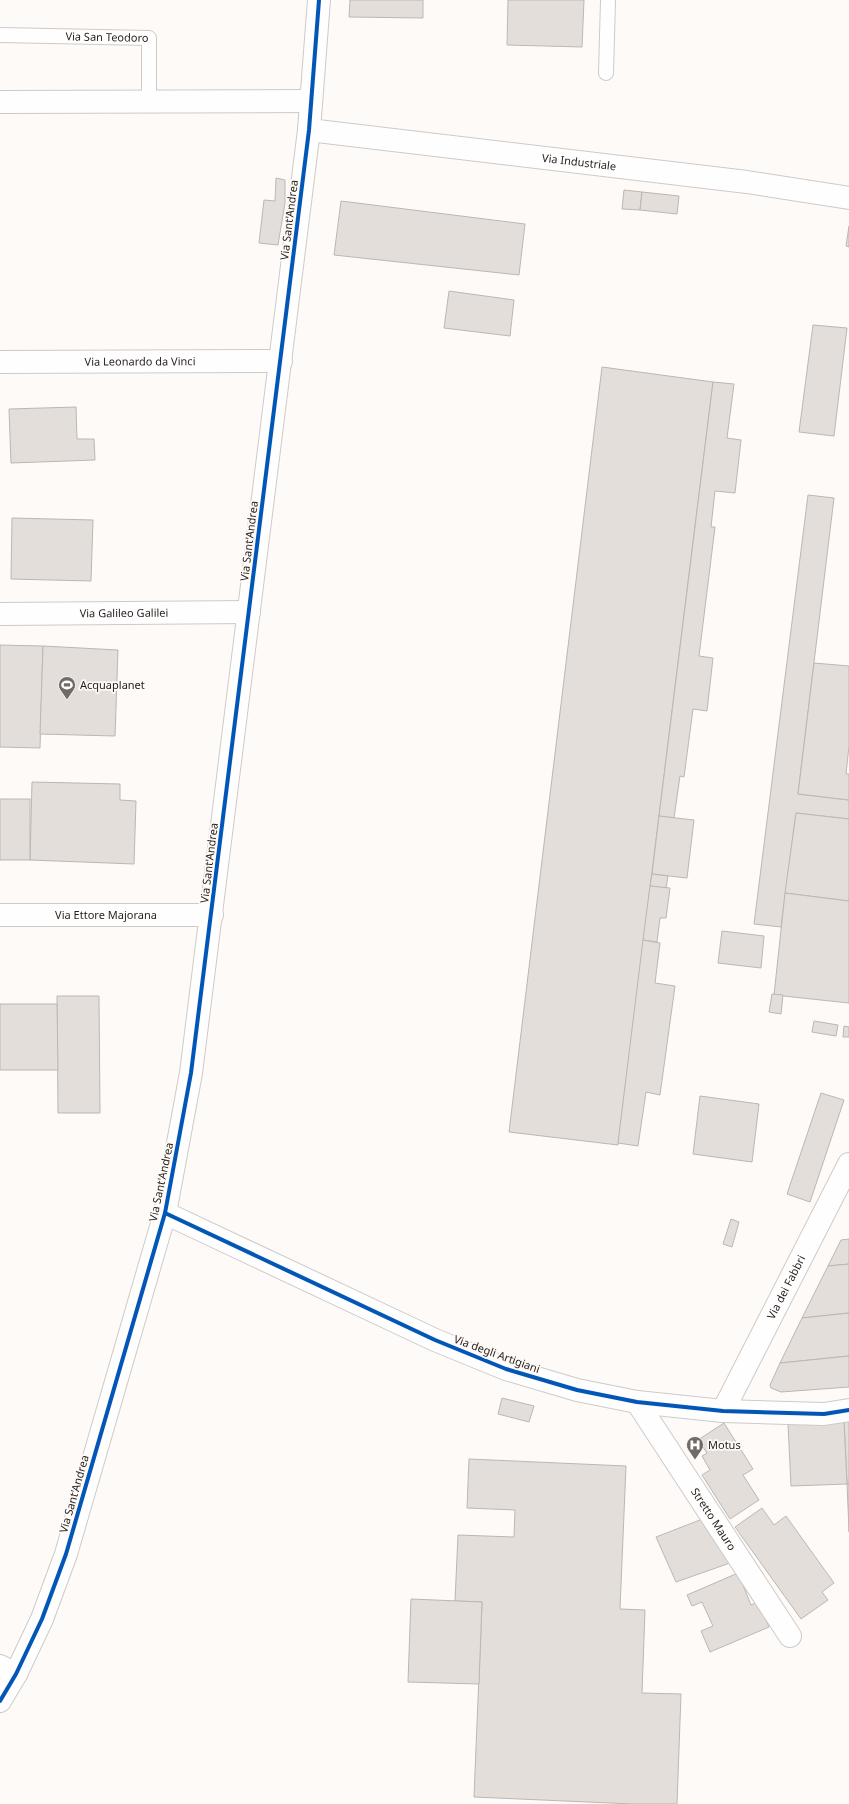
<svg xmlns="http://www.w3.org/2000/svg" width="849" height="1804" viewBox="0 0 849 1804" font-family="'Noto Sans',sans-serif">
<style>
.building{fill:#e4dedb;stroke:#bcb7b3}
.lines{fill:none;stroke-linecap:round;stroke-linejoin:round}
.lane-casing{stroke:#cfcac6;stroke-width:16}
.street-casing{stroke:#cfcac6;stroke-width:24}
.secondary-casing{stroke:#cfcac6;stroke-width:24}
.lane{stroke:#fffefe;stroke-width:14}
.street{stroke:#fffefe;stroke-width:22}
.secondary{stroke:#fffefe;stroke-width:22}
.cycleway-casing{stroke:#fefaf7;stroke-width:6}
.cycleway{stroke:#0057b8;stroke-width:4}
.labels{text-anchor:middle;stroke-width:3.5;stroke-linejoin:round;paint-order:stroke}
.street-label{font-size:11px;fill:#251e19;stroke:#fefaf7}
.poi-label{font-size:11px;fill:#251e19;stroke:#fefaf7;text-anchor:start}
</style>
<rect width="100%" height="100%" fill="#fdfaf8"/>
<g class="building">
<polygon points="350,0 423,0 423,18 349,17"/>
<polygon points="508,0 584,0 582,47 507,45"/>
<polygon points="276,178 285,180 285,203 278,245 259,243 264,200 275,201"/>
<polygon points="624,190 642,192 640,210 622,209"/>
<polygon points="642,192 679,196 677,214 640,210"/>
<polygon points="341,201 525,224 519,275 334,255"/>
<polygon points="849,226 849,247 846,246"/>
<polygon points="449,291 514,300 510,336 444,328"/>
<polygon points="813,325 847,328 834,436 799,432"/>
<polygon points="602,367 713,382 618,1145 509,1132"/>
<polygon points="713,382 734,384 727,438 741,440 735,493 715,491 711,527 715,527 699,656 713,658 707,711 693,709 684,777 680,776 674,818 659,816"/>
<polygon points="76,407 77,439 94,439 95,460 11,463 9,409"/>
<polygon points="808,495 834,498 798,794 849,800 849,819 796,813 781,927 754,924"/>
<polygon points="12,518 93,520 91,581 11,579"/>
<polygon points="0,645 43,646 40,748 0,747"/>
<polygon points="43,646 118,650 115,736 40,734"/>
<polygon points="814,663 849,666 849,746 846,774 849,774 849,800 798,794"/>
<polygon points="32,782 120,784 120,800 136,801 134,864 30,860"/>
<rect x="0" y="799" width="30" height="61"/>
<polygon points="796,813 849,819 849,901 785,893"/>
<polygon points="659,816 694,820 687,878 652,874"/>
<polygon points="652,874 668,876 666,888 650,886"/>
<polygon points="650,886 670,888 666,918 660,918 657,942 643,940"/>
<polygon points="785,893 849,901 849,1003 774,995"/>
<polygon points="722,931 764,936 761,968 718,963"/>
<polygon points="643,940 660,943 655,983 675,986 660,1095 646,1092 638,1146 618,1143"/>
<polygon points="772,994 783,995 781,1014 769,1012"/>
<polygon points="57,996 99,996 100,1113 58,1113"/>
<polygon points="0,1004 57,1004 58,1070 0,1070"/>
<polygon points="814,1021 838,1025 836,1036 812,1032"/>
<polygon points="844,1026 849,1027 849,1037 843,1037"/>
<polygon points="821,1093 844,1100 810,1202 787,1194"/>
<polygon points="700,1096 759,1104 752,1162 693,1154"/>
<polygon points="731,1219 739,1222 732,1247 723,1244"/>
<polygon points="849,1239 849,1264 828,1266 841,1240"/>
<polygon points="849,1264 849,1313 802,1318 828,1266"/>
<polygon points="849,1313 849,1356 780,1363 802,1318"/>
<polygon points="849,1356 849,1387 781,1392 771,1388 770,1385 780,1363"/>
<polygon points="502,1398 534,1406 529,1422 498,1414"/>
<polygon points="844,1421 849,1421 849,1483 847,1484"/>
<polygon points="844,1421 847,1484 791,1486 788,1424"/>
<polygon points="724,1423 753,1469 743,1475 759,1500 730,1519 702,1475 710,1470 702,1456 707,1453 698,1440"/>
<polygon points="469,1459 626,1466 620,1609 645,1610 642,1693 681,1694 677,1804 633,1804 474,1797 482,1602 455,1601 458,1535 514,1537 515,1510 467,1508"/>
<polygon points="849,1483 849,1507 848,1507 847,1484"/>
<polygon points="848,1507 849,1507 849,1532"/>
<polygon points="762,1508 774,1525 786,1516 834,1583 822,1592 828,1600 801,1619 735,1527"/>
<polygon points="705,1518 730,1563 676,1582 656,1537"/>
<polygon points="738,1573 751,1605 758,1602 769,1627 710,1652 701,1631 713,1626 702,1602 692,1606 687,1595"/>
<polygon points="411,1599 482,1602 479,1684 408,1682"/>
</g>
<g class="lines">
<defs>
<g id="lane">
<path id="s1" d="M0,35L149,38V102"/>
<polyline points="606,73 608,0"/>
</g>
<g id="street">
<path id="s2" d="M0,362L281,361"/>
<path id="s3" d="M0,614L249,612"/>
<path id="s4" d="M0,915H212"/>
<polyline points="165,1213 435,1340 506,1369 577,1390 637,1402 723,1411 824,1414 849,1410"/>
<path id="s5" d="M637,1402L790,1636"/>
<path id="s6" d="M723,1411L849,1164"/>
<polyline points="0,1666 16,1674"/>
</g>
<g id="secondary">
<polyline points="0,102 311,101"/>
<path id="s7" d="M309,130L747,182L849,198"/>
<polyline points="0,1701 16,1674 42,1619 66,1554 165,1213 191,1073 309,130 319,0"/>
</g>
</defs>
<use href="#lane" class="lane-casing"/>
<use href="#street" class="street-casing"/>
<use href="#secondary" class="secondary-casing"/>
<use href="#lane" class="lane"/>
<use href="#street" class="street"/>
<use href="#secondary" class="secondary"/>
<defs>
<g id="cycleway">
<polyline points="165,1213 435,1340 506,1369 577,1390 637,1402 723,1411 824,1414 849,1410"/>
<polyline points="0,1701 16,1674 42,1619 66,1554 165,1213 191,1073 309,130 319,0"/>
</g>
</defs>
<use href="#cycleway" class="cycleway-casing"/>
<use href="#cycleway" class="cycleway"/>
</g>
<defs>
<symbol id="stadium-pin" viewBox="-11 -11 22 30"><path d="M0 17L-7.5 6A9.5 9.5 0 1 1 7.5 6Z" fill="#716b67" stroke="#fefaf7"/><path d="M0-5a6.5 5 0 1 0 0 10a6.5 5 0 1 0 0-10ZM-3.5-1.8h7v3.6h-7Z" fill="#fff"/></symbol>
<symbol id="hospital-pin" viewBox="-11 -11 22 30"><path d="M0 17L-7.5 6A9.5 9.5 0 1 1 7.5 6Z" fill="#716b67" stroke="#fefaf7"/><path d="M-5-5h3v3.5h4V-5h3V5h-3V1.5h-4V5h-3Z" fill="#fff"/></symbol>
</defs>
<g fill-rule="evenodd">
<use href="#stadium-pin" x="57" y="675" width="20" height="27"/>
<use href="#hospital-pin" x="685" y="1435" width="20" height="27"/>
</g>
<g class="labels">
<g class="street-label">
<text dy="4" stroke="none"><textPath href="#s1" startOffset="107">Via San Teodoro</textPath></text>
<text dy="4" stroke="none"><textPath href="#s7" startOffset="272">Via Industriale</textPath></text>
<text transform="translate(289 220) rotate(-83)" y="4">Via Sant'Andrea</text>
<text dy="4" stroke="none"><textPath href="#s2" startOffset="140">Via Leonardo da Vinci</textPath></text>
<text transform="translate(249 541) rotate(-83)" y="4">Via Sant'Andrea</text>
<text dy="4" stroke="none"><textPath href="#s3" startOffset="124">Via Galileo Galilei</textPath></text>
<text transform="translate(209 863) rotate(-83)" y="4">Via Sant'Andrea</text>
<text dy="4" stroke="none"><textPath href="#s4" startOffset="106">Via Ettore Majorana</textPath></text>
<text transform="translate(161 1182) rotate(-78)" y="4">Via Sant'Andrea</text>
<text dy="4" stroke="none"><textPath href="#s6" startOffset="139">Via dei Fabbri</textPath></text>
<text transform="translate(497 1354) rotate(20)" y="4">Via degli Artigiani</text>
<text transform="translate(74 1494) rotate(-74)" y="4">Via Sant'Andrea</text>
<text dy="4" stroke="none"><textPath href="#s5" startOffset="140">Stretto Mauro</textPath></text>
</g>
<g class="poi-label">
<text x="80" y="689">Acquaplanet</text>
<text x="708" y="1449">Motus</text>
</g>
</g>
</svg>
